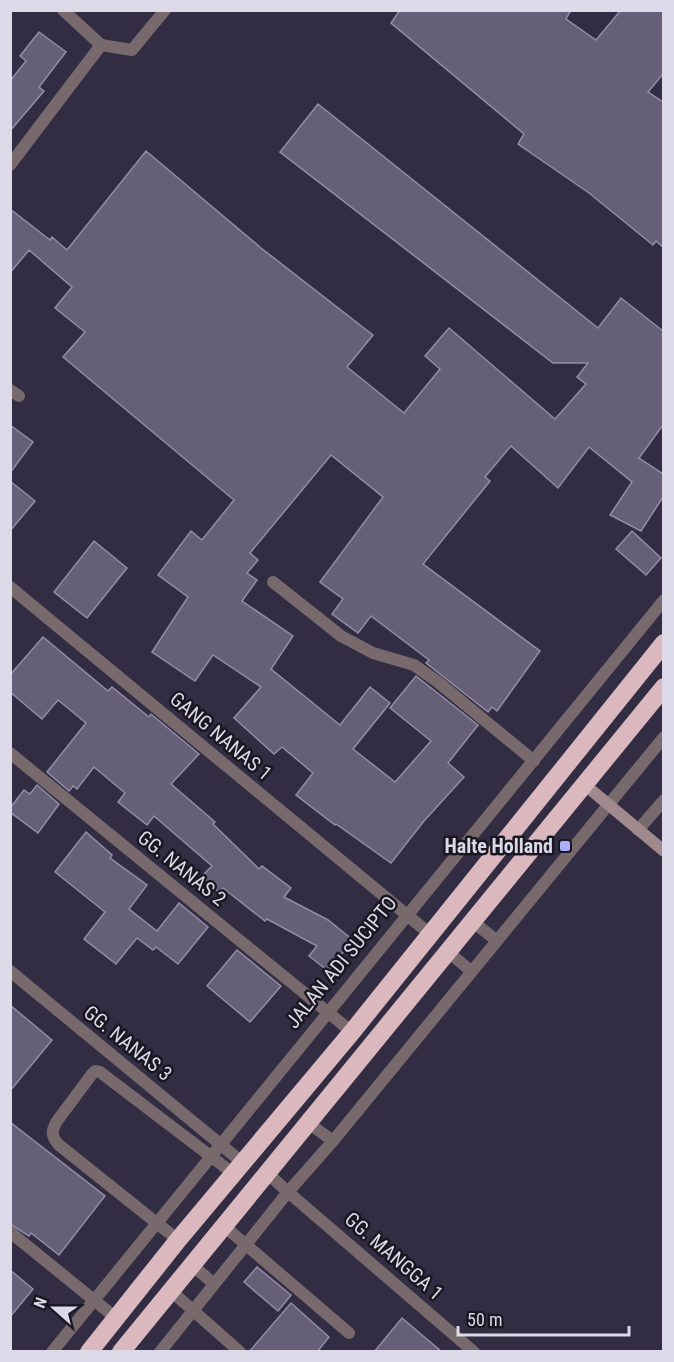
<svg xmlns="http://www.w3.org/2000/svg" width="674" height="1362" viewBox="0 0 674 1362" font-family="'Roboto Condensed',sans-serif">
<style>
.building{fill:#655f78;stroke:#938da8;stroke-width:1.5}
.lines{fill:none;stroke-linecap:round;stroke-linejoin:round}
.lane{stroke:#786a6c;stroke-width:12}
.street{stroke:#786a6c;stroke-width:12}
.secondary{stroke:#a08a8d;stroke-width:12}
.highway{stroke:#dab8be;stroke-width:18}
.poi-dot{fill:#adaefb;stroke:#191721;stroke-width:2}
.labels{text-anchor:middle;stroke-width:5;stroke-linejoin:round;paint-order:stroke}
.street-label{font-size:20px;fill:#dcd9e8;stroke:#191721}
.poi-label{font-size:20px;font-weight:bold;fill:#dcd9e8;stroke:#191721;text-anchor:end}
</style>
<rect width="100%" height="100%" fill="#322d43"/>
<g class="building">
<polygon points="400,10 571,10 566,19 596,40 621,10 663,10 663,74 648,92 663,102 663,247 656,241 653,245 589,193 518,144 524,134 391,23"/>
<polygon points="39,32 66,52 39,87 44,91 10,131 10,81 26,61 20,56"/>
<polygon points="318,104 598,328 621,298 663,331 663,425 639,458 663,474 663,497 641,531 610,515 632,482 589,447 558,488 511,446 485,477 490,481 423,564 540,651 497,711 492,707 488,712 426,663 429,660 371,616 358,633 332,614 343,599 320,582 383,497 331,455 250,553 258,560 247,573 257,580 242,601 293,636 271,669 340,725 370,687 390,703 353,749 395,782 431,741 390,708 416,676 478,725 448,763 464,777 424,821 391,863 336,824 335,825 296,795 313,773 282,747 274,754 234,718 261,687 213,655 195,681 152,652 188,597 158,575 191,531 202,540 234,500 63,357 85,332 55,308 72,287 29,250 10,273 10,209 50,240 52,237 67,250 146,151 261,248 373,335 347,367 404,413 440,369 425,356 449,328 555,419 586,384 577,377 588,363 553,363 280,152"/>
<polygon points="10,425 33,442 10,473"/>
<polygon points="10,481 35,501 10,531"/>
<polygon points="632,531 661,558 646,575 616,549"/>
<polygon points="94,541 127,568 87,618 54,592"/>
<polygon points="43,637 108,691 112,687 149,717 151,714 199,754 171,784 215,822 213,824 259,869 262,866 291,888 284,897 328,920 353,940 328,971 309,956 317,946 267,919 265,921 223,888 219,893 202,876 212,866 154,816 147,825 118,802 125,793 94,767 77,789 73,786 69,791 47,772 86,723 58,700 42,719 10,692 10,675"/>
<polygon points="37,785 59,804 38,833 10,812 10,808 24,790 30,794"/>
<polygon points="86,832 112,855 110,858 147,885 129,909 157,931 179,903 208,927 178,964 156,947 153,950 137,938 116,964 84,939 105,912 55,872"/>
<polygon points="237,950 281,986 250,1022 207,986"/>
<polygon points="10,1005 52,1040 10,1091"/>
<polygon points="10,1122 105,1196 59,1255 31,1233 29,1236 10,1224"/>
<polygon points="257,1267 291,1295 278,1311 244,1282"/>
<polygon points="10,1270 33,1289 10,1317"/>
<polygon points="291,1303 329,1337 317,1352 249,1352"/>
<polygon points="402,1318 442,1352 374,1352"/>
</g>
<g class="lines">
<g class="lane">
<polyline points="101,45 132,50 165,10"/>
<polyline points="10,390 19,396"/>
<polyline points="273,582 341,636 373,653 414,665 438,682 534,761"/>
<polyline points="638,830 664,800"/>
<polyline points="472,921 496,940"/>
<polyline points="447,951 471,971"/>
<polyline points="307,1122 333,1141"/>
<polyline points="266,1172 288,1192"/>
<polyline points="224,1226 349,1333"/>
<path d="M178,1240L59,1145C51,1136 51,1131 57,1121L92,1074L95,1071L100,1072L234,1174"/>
<polyline points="191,1264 214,1284"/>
<polyline points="52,1352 664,600"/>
<polyline points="160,1352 288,1192 333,1141 664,737"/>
</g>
<g class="street">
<polyline points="10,165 101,45 63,10"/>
<polyline points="10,587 430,934"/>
<polyline points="10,753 352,1032"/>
<polyline points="10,971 243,1163"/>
<polyline points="288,1192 474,1352"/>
<polyline points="10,1232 116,1318"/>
<polyline points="170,1290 240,1352"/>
</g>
<polyline class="secondary" points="584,784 664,851"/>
<g class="highway">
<polyline points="89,1352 178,1240 352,1032 664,643"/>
<polyline points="121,1352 664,687"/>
</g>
</g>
<rect class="poi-dot" x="559" y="840" width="12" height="12" rx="3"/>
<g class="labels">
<g class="street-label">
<text transform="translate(221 736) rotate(40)" y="7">GANG NANAS 1</text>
<text transform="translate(182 868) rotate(39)" y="7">GG. NANAS 2</text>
<text transform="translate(341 962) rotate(-51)" y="7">JALAN ADI SUCIPTO</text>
<text transform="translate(128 1043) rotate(39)" y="7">GG. NANAS 3</text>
<text transform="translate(394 1256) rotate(41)" y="7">GG. MANGGA 1</text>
</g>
<g class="poi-label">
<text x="553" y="853">Halte Holland</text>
</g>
</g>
<rect width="674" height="1362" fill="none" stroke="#dcd9e8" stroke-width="24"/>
<g transform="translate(54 1308) rotate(291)" stroke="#191721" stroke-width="4.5" paint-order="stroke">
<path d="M0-4.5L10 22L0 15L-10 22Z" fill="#dcd9e8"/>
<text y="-9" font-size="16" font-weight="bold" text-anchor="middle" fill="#dcd9e8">N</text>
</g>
<path d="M458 1326v9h171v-9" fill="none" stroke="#dcd9e8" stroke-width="3"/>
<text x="467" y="1326" font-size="18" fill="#dcd9e8" stroke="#191721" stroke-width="4.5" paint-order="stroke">50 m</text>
</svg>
